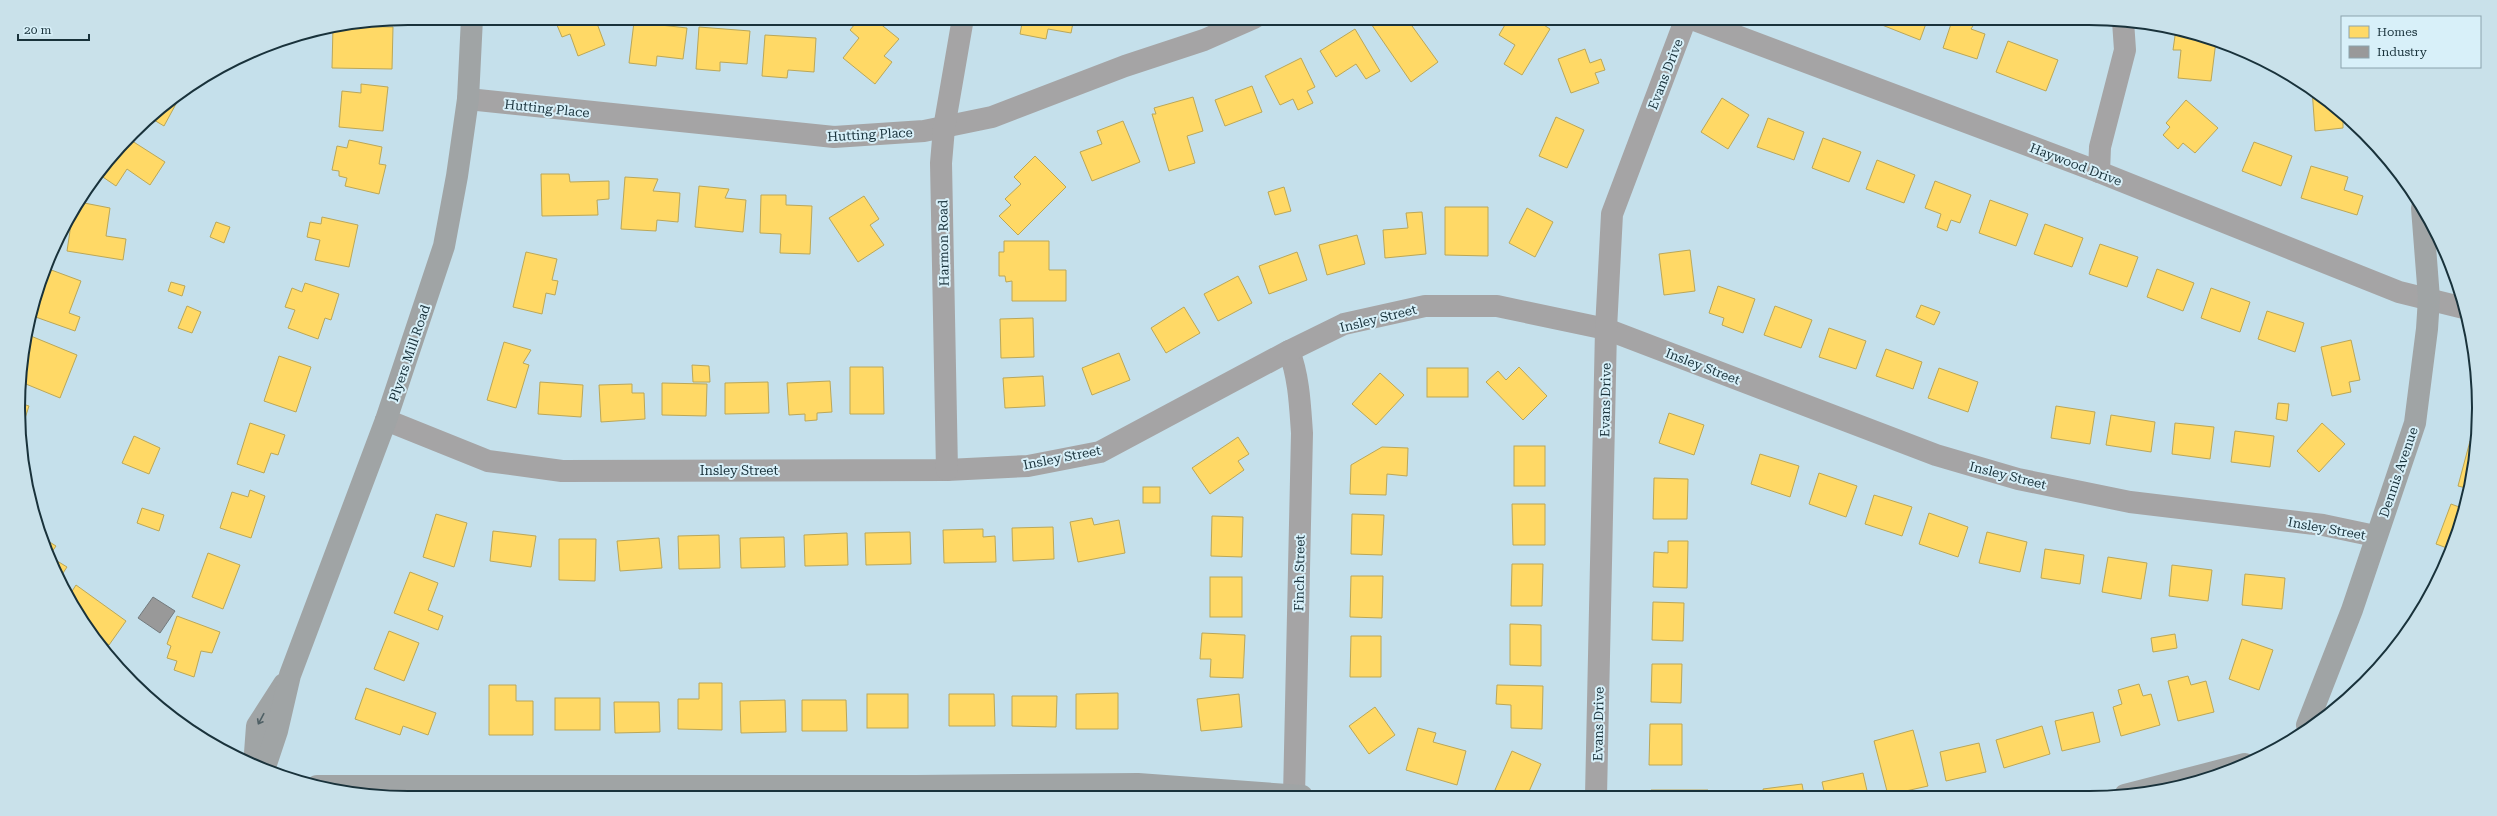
<svg xmlns="http://www.w3.org/2000/svg" width="2497" height="816" viewBox="0 0 2497 816" font-family="'Roboto Serif',serif">
<style>
.homes{fill:#ffd966;stroke:#baa759}
.industry{fill:#999;stroke:#737a7d}
.lines{fill:none;stroke-linecap:round;stroke-linejoin:round}
.street{stroke:#a5a4a5;stroke-width:22}
.secondary{stroke:#a0a4a5;stroke-width:22}
.oneway{stroke:#4f6065}
.labels{text-anchor:middle;stroke-width:4;stroke-linejoin:round;paint-order:stroke}
.street-label{font-size:13px;fill:#19323b;stroke:#d8f0f9}
.rim{fill:none;stroke:#19323b;stroke-width:2}
</style>
<rect width="100%" height="100%" fill="#c5e0eb"/>
<g class="homes">
<polygon points="554,18 595,18 605,45 578,56 570,34 562,37"/>
<polygon points="860,18 873,18 899,39 884,56 892,62 875,84 843,58 859,38 850,30"/>
<polygon points="1023,18 1074,18 1071,33 1048,29 1046,39 1020,34"/>
<polygon points="1367,18 1408,18 1407,19 1438,62 1411,82"/>
<polygon points="1509,18 1533,18 1550,29 1522,75 1504,64 1515,45 1499,35"/>
<polygon points="1884,18 1928,18 1920,40 1882,25"/>
<polygon points="1953,18 1978,18 1971,29 1985,34 1977,59 1943,48"/>
<polygon points="634,22 687,28 683,59 657,56 656,66 629,63"/>
<polygon points="333,26 393,27 392,69 332,68"/>
<polygon points="699,27 750,31 747,64 720,62 720,71 696,69"/>
<polygon points="1355,29 1380,71 1366,79 1356,64 1336,77 1320,51"/>
<polygon points="2176,29 2216,41 2211,81 2178,78 2181,50 2173,50"/>
<polygon points="765,35 816,38 814,72 788,70 787,78 762,76"/>
<polygon points="2008,41 2058,60 2046,91 1996,72"/>
<polygon points="1585,49 1590,63 1601,59 1605,70 1595,73 1599,83 1571,93 1558,59"/>
<polygon points="1301,58 1315,87 1307,91 1313,103 1298,110 1293,99 1280,105 1265,76"/>
<polygon points="361,84 388,87 383,131 339,127 342,91 361,93"/>
<polygon points="1252,86 1262,112 1225,126 1215,100"/>
<polygon points="2312,89 2350,120 2343,121 2343,128 2315,131"/>
<polygon points="183,91 164,126 149,117 151,115"/>
<polygon points="1193,97 1203,131 1187,136 1195,163 1169,171 1152,114 1156,114 1154,108"/>
<polygon points="1722,98 1749,115 1728,149 1701,132"/>
<polygon points="2186,100 2218,128 2195,153 2183,143 2178,149 2163,135 2170,127 2166,123"/>
<polygon points="1556,117 1584,130 1567,168 1539,156"/>
<polygon points="1768,118 1804,132 1794,160 1757,147"/>
<polygon points="1123,121 1140,162 1092,181 1080,152 1102,144 1097,131"/>
<polygon points="1823,138 1861,152 1849,182 1812,168"/>
<polygon points="129,139 165,162 150,185 127,169 116,186 97,173"/>
<polygon points="349,140 382,147 379,164 386,165 379,194 345,186 347,178 339,176 339,171 332,170 337,146 347,148"/>
<polygon points="2254,142 2292,156 2281,186 2242,171"/>
<polygon points="1035,156 1066,187 1018,235 999,216 1011,205 1005,199 1021,184 1014,177"/>
<polygon points="1877,160 1915,175 1904,203 1866,189"/>
<polygon points="2311,166 2348,177 2344,190 2363,196 2357,215 2301,198"/>
<polygon points="541,174 569,174 570,182 609,181 609,199 597,200 598,215 542,216"/>
<polygon points="625,177 658,179 653,191 680,193 678,222 657,220 656,231 621,229"/>
<polygon points="1935,181 1971,195 1960,223 1951,220 1947,231 1937,227 1941,214 1925,208"/>
<polygon points="699,186 729,189 725,198 746,200 743,232 695,227"/>
<polygon points="1284,187 1291,211 1275,215 1268,192"/>
<polygon points="761,195 786,195 786,205 812,206 810,254 780,253 781,234 760,233"/>
<polygon points="864,196 879,219 870,225 884,245 858,262 829,218"/>
<polygon points="1990,200 2028,214 2016,246 1979,233"/>
<polygon points="79,202 110,208 106,236 126,239 123,260 67,251 73,211"/>
<polygon points="1445,207 1488,207 1488,256 1445,255"/>
<polygon points="1527,208 1553,222 1535,257 1509,243"/>
<polygon points="1422,212 1426,254 1385,258 1383,230 1408,228 1406,213"/>
<polygon points="322,217 358,225 349,267 315,260 320,240 307,237 310,222 321,224"/>
<polygon points="216,222 230,227 224,243 210,237"/>
<polygon points="2045,224 2083,238 2072,267 2034,254"/>
<polygon points="1357,235 1365,264 1327,275 1319,245"/>
<polygon points="1004,241 1049,241 1049,270 1066,270 1066,301 1012,301 1012,281 1006,282 1005,276 999,276 999,252 1004,252"/>
<polygon points="2100,244 2138,257 2127,287 2089,274"/>
<polygon points="1690,250 1695,291 1664,295 1659,254"/>
<polygon points="526,252 557,259 552,280 558,281 555,295 546,293 542,314 513,307"/>
<polygon points="1297,252 1307,280 1269,294 1259,266"/>
<polygon points="46,268 81,281 69,313 80,317 75,331 30,315"/>
<polygon points="2157,269 2194,283 2183,311 2147,297"/>
<polygon points="1238,276 1252,303 1218,321 1204,294"/>
<polygon points="171,282 185,286 182,296 168,291"/>
<polygon points="305,283 339,294 331,320 325,318 318,339 288,328 295,310 285,307 292,288 302,292"/>
<polygon points="1718,286 1755,299 1743,333 1722,325 1724,318 1709,313"/>
<polygon points="2211,288 2250,302 2240,332 2201,318"/>
<polygon points="1921,305 1940,312 1934,325 1916,317"/>
<polygon points="187,306 201,312 192,333 178,328"/>
<polygon points="1775,306 1812,320 1801,348 1764,335"/>
<polygon points="1184,307 1200,333 1166,353 1151,328"/>
<polygon points="2267,311 2304,323 2295,352 2258,339"/>
<polygon points="1033,318 1034,357 1001,358 1000,319"/>
<polygon points="1829,328 1866,341 1856,369 1819,357"/>
<polygon points="26,334 77,355 60,398 21,382 21,357"/>
<polygon points="2351,340 2360,380 2349,382 2351,392 2332,396 2321,347"/>
<polygon points="504,342 531,350 523,363 529,365 516,408 487,400"/>
<polygon points="1886,349 1922,362 1913,389 1876,376"/>
<polygon points="1119,353 1130,380 1092,395 1082,368"/>
<polygon points="279,356 311,367 296,412 264,401"/>
<polygon points="692,365 709,366 710,382 693,382"/>
<polygon points="850,367 883,367 884,414 850,414"/>
<polygon points="1519,367 1547,396 1523,420 1486,382 1498,371 1506,380"/>
<rect x="1427" y="368" width="41" height="29"/>
<polygon points="1939,368 1978,382 1968,412 1928,398"/>
<polygon points="1380,373 1404,395 1376,425 1352,404"/>
<polygon points="1043,376 1045,406 1005,408 1003,378"/>
<polygon points="830,381 832,412 817,413 817,420 805,421 805,414 789,415 787,383"/>
<polygon points="540,382 583,385 581,417 538,414"/>
<polygon points="768,382 769,413 725,414 725,383"/>
<polygon points="662,383 707,384 706,416 662,415"/>
<polygon points="632,384 632,393 644,393 645,419 601,422 599,385"/>
<polygon points="20,403 29,406 19,437 19,433"/>
<polygon points="2278,403 2289,404 2287,421 2276,419"/>
<polygon points="2056,406 2095,412 2090,444 2051,438"/>
<polygon points="1669,413 1704,425 1694,455 1659,443"/>
<polygon points="2111,415 2155,422 2151,452 2106,445"/>
<polygon points="250,423 285,435 278,455 271,453 264,473 237,464"/>
<polygon points="2175,423 2214,427 2210,459 2172,454"/>
<polygon points="2322,423 2345,444 2319,472 2297,451"/>
<polygon points="2235,431 2274,436 2270,467 2231,462"/>
<polygon points="134,436 160,448 149,474 122,463"/>
<polygon points="1238,437 1249,454 1238,461 1244,470 1210,494 1192,468"/>
<polygon points="2470,441 2476,442 2470,489 2458,486"/>
<rect x="1514" y="446" width="31" height="40"/>
<polygon points="1382,447 1408,448 1407,476 1387,474 1386,495 1350,494 1351,465"/>
<polygon points="1760,454 1799,466 1790,497 1751,484"/>
<polygon points="1819,473 1857,486 1846,517 1809,504"/>
<polygon points="1654,478 1688,479 1687,519 1653,519"/>
<rect x="1143" y="487" width="17" height="16"/>
<polygon points="250,490 265,496 251,538 220,528 232,492 248,497"/>
<polygon points="1874,495 1912,507 1902,536 1865,524"/>
<polygon points="1512,504 1545,504 1545,545 1513,545"/>
<polygon points="2451,504 2462,508 2447,548 2436,544"/>
<polygon points="142,508 164,515 159,531 137,523"/>
<polygon points="1929,513 1968,527 1958,557 1919,544"/>
<polygon points="436,514 467,523 454,567 423,557"/>
<polygon points="1352,514 1384,515 1382,555 1351,554"/>
<polygon points="1212,516 1243,517 1242,557 1211,556"/>
<polygon points="1092,518 1094,525 1119,520 1125,553 1078,562 1070,522"/>
<polygon points="1053,527 1054,559 1013,561 1012,528"/>
<polygon points="983,529 983,537 995,536 996,562 944,563 943,530"/>
<polygon points="493,531 536,536 531,567 490,561"/>
<polygon points="910,532 911,564 866,565 865,533"/>
<polygon points="1987,532 2027,542 2020,572 1979,563"/>
<polygon points="847,533 848,565 805,566 804,535"/>
<polygon points="719,535 720,568 679,569 678,536"/>
<polygon points="40,536 56,546 49,556 67,567 59,579 48,557"/>
<polygon points="784,537 785,567 741,568 740,538"/>
<polygon points="659,538 662,568 620,571 617,541"/>
<polygon points="559,539 596,539 595,581 559,580"/>
<polygon points="1668,541 1688,541 1687,588 1653,587 1654,552 1668,553"/>
<polygon points="2045,549 2084,555 2080,584 2041,578"/>
<polygon points="208,553 240,565 223,609 192,597"/>
<polygon points="2108,557 2147,563 2141,599 2102,592"/>
<polygon points="1512,564 1543,564 1542,606 1511,606"/>
<polygon points="2172,565 2212,570 2208,601 2169,596"/>
<polygon points="410,572 438,583 428,610 443,616 438,630 394,613"/>
<polygon points="2245,574 2285,578 2282,609 2242,605"/>
<polygon points="1351,576 1383,576 1382,618 1350,617"/>
<rect x="1210" y="577" width="32" height="40"/>
<polygon points="76,585 126,621 109,645 84,625 69,596"/>
<polygon points="2428,600 2427,603 2411,623 2408,619"/>
<polygon points="1653,602 1684,603 1683,641 1652,640"/>
<polygon points="177,616 220,632 212,653 201,651 194,677 174,670 177,661 167,658 171,646 167,644"/>
<polygon points="1510,624 1541,625 1541,666 1510,665"/>
<polygon points="389,631 419,643 404,681 374,669"/>
<polygon points="1202,633 1245,635 1243,678 1210,677 1211,659 1200,659"/>
<polygon points="2175,634 2177,648 2153,652 2151,638"/>
<polygon points="1351,636 1381,636 1381,677 1350,677"/>
<polygon points="2242,639 2273,650 2259,690 2229,679"/>
<polygon points="1652,664 1682,664 1681,703 1651,702"/>
<polygon points="2188,676 2191,685 2206,681 2214,712 2178,721 2168,681"/>
<polygon points="699,683 722,683 722,730 678,729 678,699 699,699"/>
<polygon points="2139,684 2143,696 2151,694 2160,725 2121,736 2113,707 2122,704 2118,690"/>
<polygon points="489,685 516,685 516,701 533,701 533,735 489,735"/>
<polygon points="1497,685 1543,686 1542,729 1511,728 1511,705 1496,704"/>
<polygon points="366,688 436,713 428,735 403,726 400,735 355,719"/>
<polygon points="1118,693 1118,729 1076,729 1076,694"/>
<rect x="867" y="694" width="41" height="34"/>
<polygon points="949,694 994,694 995,726 949,726"/>
<polygon points="1239,694 1242,727 1201,731 1197,699"/>
<polygon points="1012,696 1057,696 1056,727 1012,726"/>
<rect x="555" y="698" width="45" height="32"/>
<polygon points="785,700 786,732 741,733 740,701"/>
<polygon points="802,700 846,700 847,731 802,731"/>
<polygon points="614,702 659,702 660,732 615,733"/>
<polygon points="1375,707 1395,735 1369,754 1349,726"/>
<polygon points="2093,712 2100,742 2062,751 2055,721"/>
<polygon points="1650,724 1682,724 1682,765 1649,765"/>
<polygon points="2042,726 2050,754 2004,768 1996,740"/>
<polygon points="1418,728 1436,733 1433,742 1466,751 1457,785 1406,770"/>
<polygon points="1913,730 1928,786 1888,795 1874,741"/>
<polygon points="1979,743 1986,772 1946,781 1940,752"/>
<polygon points="1512,751 1541,764 1527,796 1509,796 1495,790"/>
<polygon points="1863,773 1868,795 1825,795 1822,782"/>
<polygon points="1802,784 1804,795 1764,795 1763,789"/>
<polygon points="1651,790 1708,790 1708,795 1651,796"/>
</g>
<polygon class="industry" points="153,597 175,611 160,633 138,618"/>
<g class="lines">
<g class="street">
<polyline points="1689,18 2099,172 2399,292 2464,308"/>
<polyline points="468,99 834,137 924,131 992,117 1125,66 1204,40 1254,18"/>
<polyline points="2099,172 2100,147 2125,50 2123,21"/>
<path d="M1289,351C1299,377 1300,405 1302,433L1294,796"/>
<polyline points="386,420 488,461 562,471 947,470 1028,466 1100,452 1289,351 1344,324 1425,306 1497,306 1606,329 1936,455 2018,479 2130,502 2323,525 2375,536"/>
<polyline points="947,470 941,163 944,128 963,18"/>
<polyline points="1596,796 1606,329 1612,214 1686,18"/>
</g>
<g class="secondary">
<polyline points="2307,725 2352,610 2415,423 2427,329 2429,298 2422,208"/>
<polyline points="265,768 255,753 257,726 284,684"/>
<polyline points="264,770 277,731 290,675 386,420 444,246 457,176 468,99 472,18"/>
<polyline points="317,786 916,786 1138,784 1302,796"/>
<polyline points="2125,795 2245,764"/>
</g>
</g>
<defs><path id="oneway-shaft" d="M-6 0H5M1.5-3L5.5 0L1.5 3" fill="none" stroke-width="1.6" stroke-linecap="round" stroke-linejoin="round"/></defs>
<use class="oneway" href="#oneway-shaft" transform="translate(261 719) rotate(118)"/>
<g class="labels">
<g class="street-label">
<text transform="translate(1665 74) rotate(-69)" y="5">Evans Drive</text>
<text transform="translate(547 108) rotate(6)" y="5">Hutting Place</text>
<text transform="translate(870 134) rotate(-3)" y="5">Hutting Place</text>
<text transform="translate(2076 164) rotate(21)" y="5">Haywood Drive</text>
<text transform="translate(943 243) rotate(-91)" y="5">Harmon Road</text>
<text transform="translate(1378 318) rotate(-14)" y="5">Insley Street</text>
<text transform="translate(409 353) rotate(-71)" y="5">Plyers Mill Road</text>
<text transform="translate(1703 366) rotate(21)" y="5">Insley Street</text>
<text transform="translate(1605 400) rotate(-89)" y="5">Evans Drive</text>
<text transform="translate(1062 457) rotate(-11)" y="5">Insley Street</text>
<text x="739" y="475">Insley Street</text>
<text transform="translate(2398 472) rotate(-71)" y="5">Dennis Avenue</text>
<text transform="translate(2008 475) rotate(14)" y="5">Insley Street</text>
<text transform="translate(2327 528) rotate(10)" y="5">Insley Street</text>
<text transform="translate(1299 573) rotate(-89)" y="5">Finch Street</text>
<text transform="translate(1598 724) rotate(-89)" y="5">Evans Drive</text>
</g>
</g>
<path d="M0 0H2497V816H0ZM408 25H2089A383 383 0 0 1 2472 408V408A383 383 0 0 1 2089 791H408A383 383 0 0 1 25 408V408A383 383 0 0 1 408 25Z" fill="#c9e1ea" fill-rule="evenodd"/>
<path class="rim" d="M408 25H2089A383 383 0 0 1 2472 408V408A383 383 0 0 1 2089 791H408A383 383 0 0 1 25 408V408A383 383 0 0 1 408 25Z"/>
<rect x="2341" y="16" width="140" height="52" fill="#d8f0f9" stroke="#8ca4ad"/>
<rect x="2349" y="26" width="20" height="12" fill="#ffd966" stroke="#8ca4ad"/>
<text x="2377" y="36" font-size="12" fill="#19323b">Homes</text>
<rect x="2349" y="46" width="20" height="12" fill="#999999" stroke="#8ca4ad"/>
<text x="2377" y="56" font-size="12" fill="#19323b">Industry</text>
<path d="M18 34v6h71v-6" fill="none" stroke="#19323b" stroke-width="2"/>
<text x="24" y="34" font-size="12" fill="#19323b" stroke="#d8f0f9" stroke-width="3" paint-order="stroke">20 m</text>
</svg>
